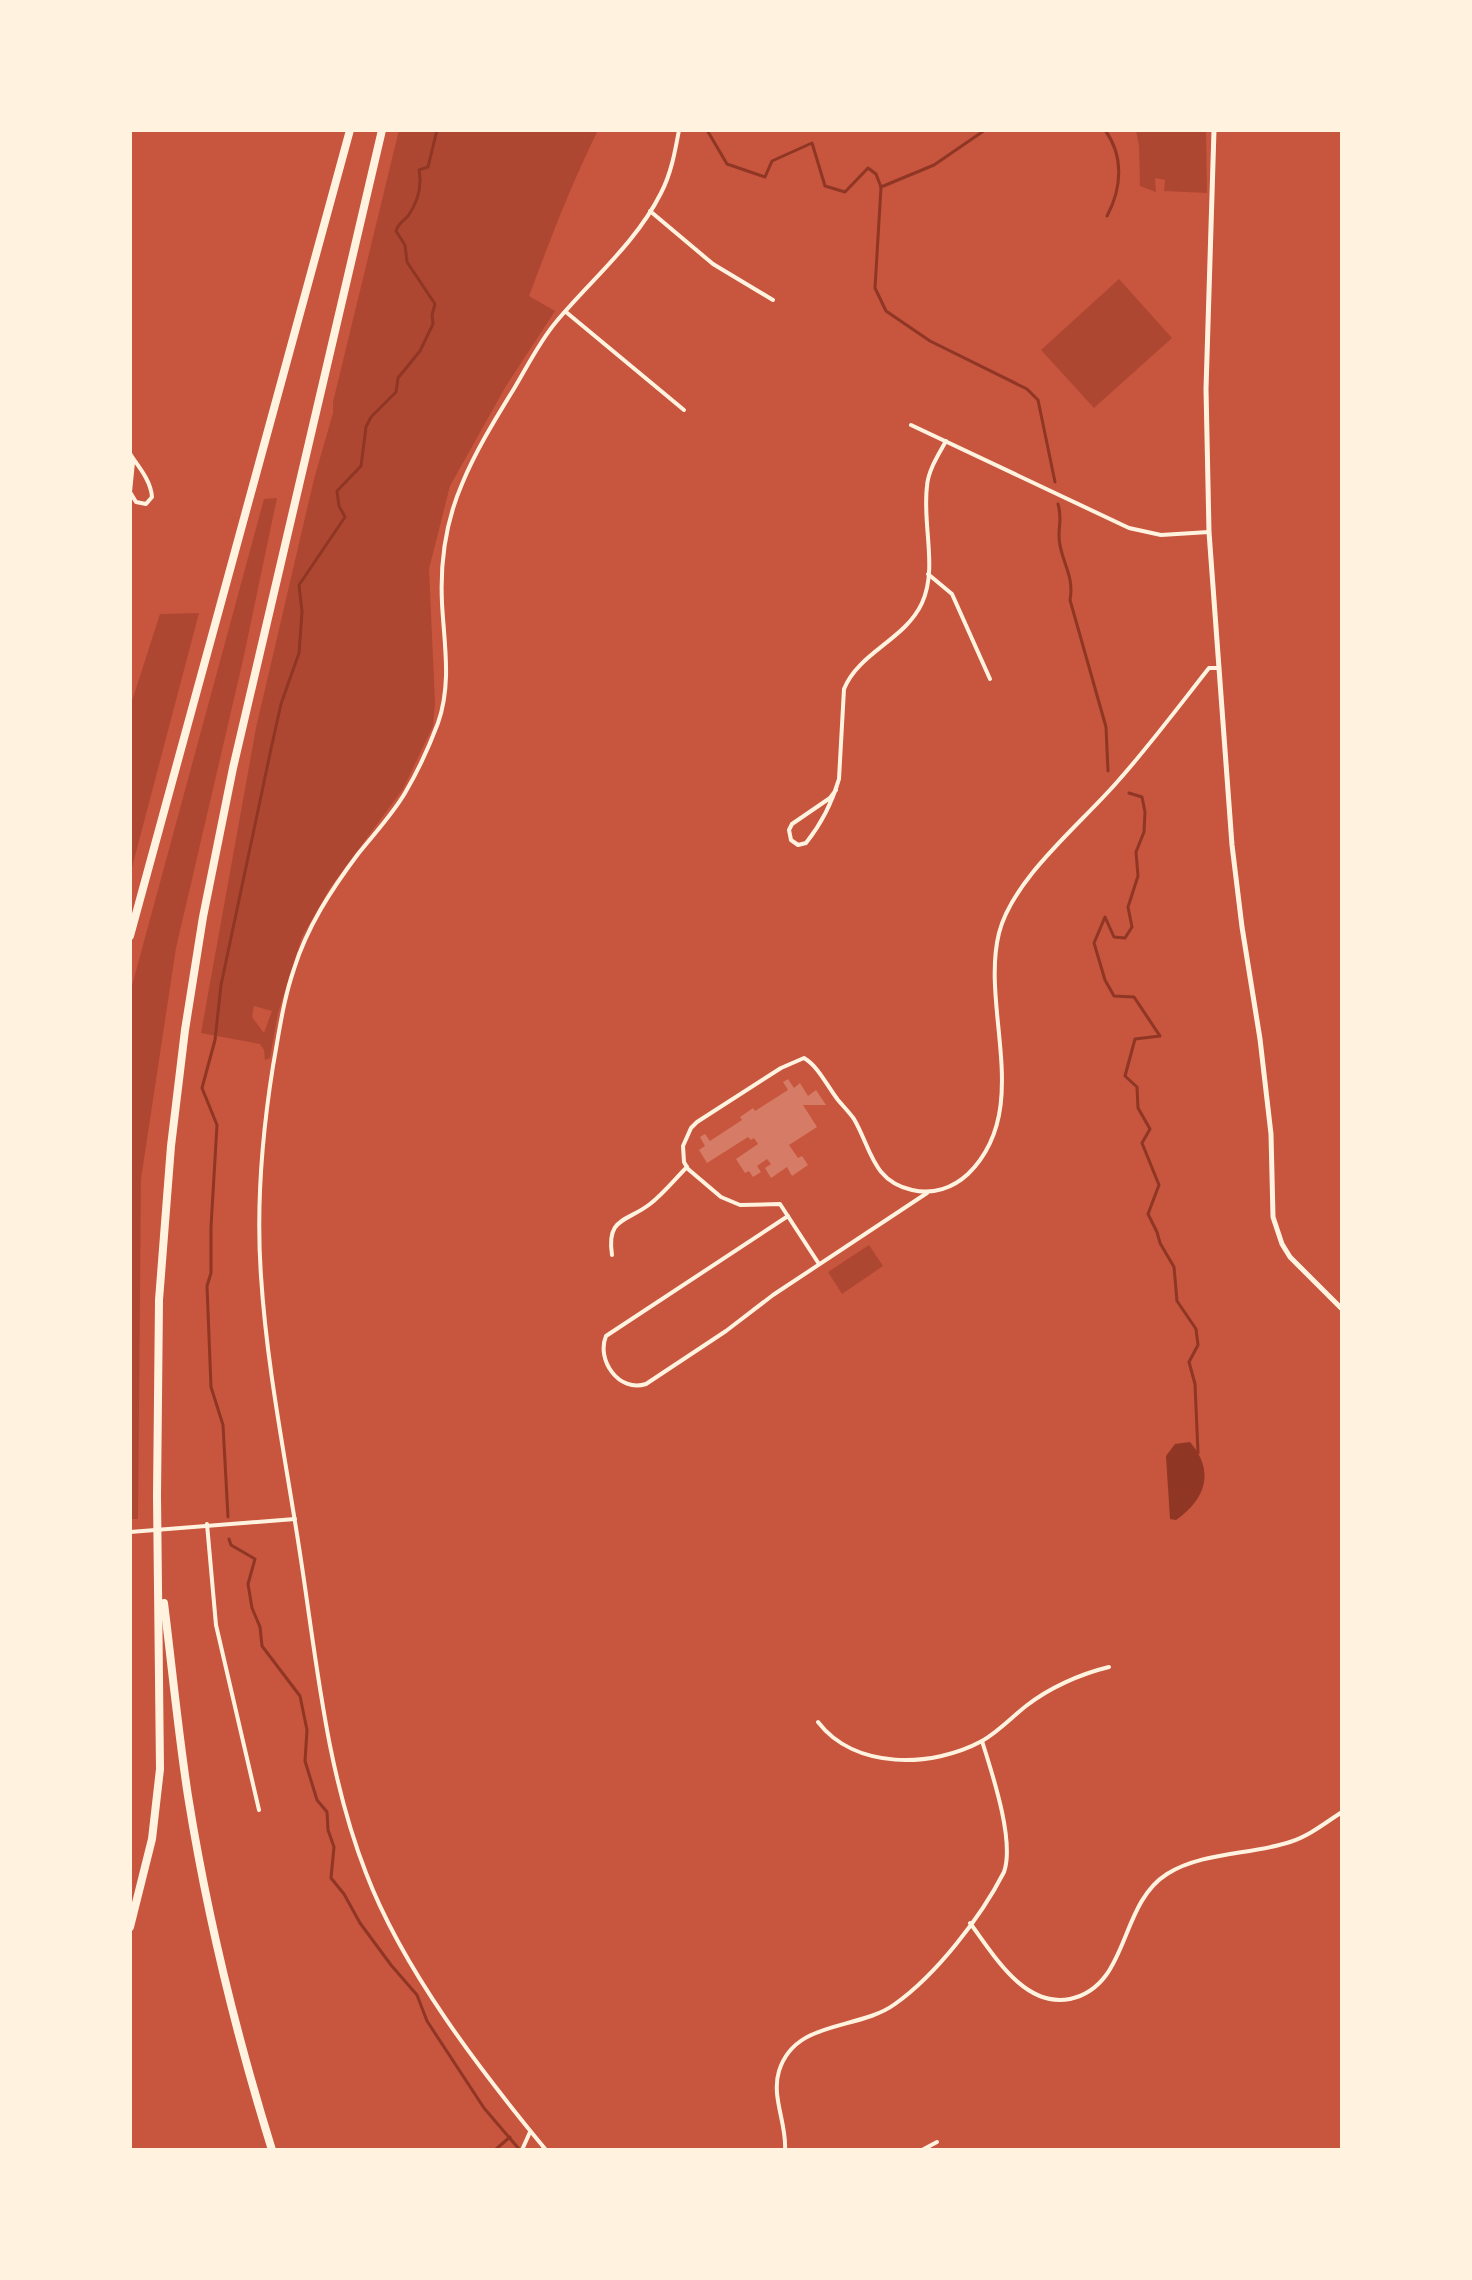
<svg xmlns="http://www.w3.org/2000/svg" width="1472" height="2280" viewBox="0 0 1472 2280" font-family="'PT Serif',serif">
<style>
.green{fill:#ae4732;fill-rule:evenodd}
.water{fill:#8f3625}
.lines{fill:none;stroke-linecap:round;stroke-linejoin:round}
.stream{stroke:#8f3625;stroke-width:3}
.building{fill:#d67c66}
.minor{stroke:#fff3e0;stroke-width:4}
.tertiary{stroke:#fff3e0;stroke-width:5}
.motorway{stroke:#fff3e0;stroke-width:8}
</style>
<rect width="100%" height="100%" fill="#c8553d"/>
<g class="green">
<path d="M399,130H598C571,185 550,240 529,296L555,311L506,386L450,486L429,569L435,703L433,726L403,789L330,888L302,937L278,1013L270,1058L265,1060L264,1050L260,1044L201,1033L256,728L314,479L333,413V402ZM254,1006L272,1011L264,1033L252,1017Z"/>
<polygon points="1136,130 1206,130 1207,193 1164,191 1165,180 1155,178 1156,192 1140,186 1139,146"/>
<polygon points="1119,279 1172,338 1094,408 1041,350"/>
<polygon points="277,498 243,660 176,948 141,1179 138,1519 130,1519 130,993 264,499"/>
<polygon points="199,613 130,875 130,707 160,614"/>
<polygon points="869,1245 883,1266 842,1294 828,1272"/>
</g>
<path class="water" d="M1190,1442C1215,1471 1206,1499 1176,1520L1170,1519L1166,1456L1175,1444Z"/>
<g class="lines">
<g class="stream">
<polyline points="707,130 727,164 765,177 772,161 812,143 825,186 845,192 868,168 876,174 881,187 875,288 886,311 930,341 1027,389 1038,400 1055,482"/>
<path d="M1105,130C1124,156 1122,188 1107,216"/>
<polyline points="881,187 934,165 985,130"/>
<path d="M1058,504C1062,518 1059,522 1059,536C1059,559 1075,574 1070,600L1106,727L1108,771"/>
<polyline points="1129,793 1142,797 1145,812 1144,832 1136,852 1138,876 1128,907 1132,927 1125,938 1114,937 1105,917 1094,943 1105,980 1114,996 1134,997 1160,1036 1135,1039 1125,1076 1137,1087 1138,1108 1150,1129 1142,1143 1159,1185 1148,1214 1157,1232 1160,1243 1174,1267 1177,1301 1196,1329 1198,1345 1189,1362 1195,1384 1198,1453"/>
<path d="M228,1517L223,1425L211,1387L207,1286L211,1273V1227L217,1125L202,1088L215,1040L221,985L271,749L281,704L299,653L302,612L299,585L345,517L339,506L337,491L361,466L366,427L371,417L396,392L398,378L420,351L433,324L432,315L435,304L407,262L405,245L396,231C399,222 403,222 408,216C418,202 422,186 419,170L428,167L437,130"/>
<polyline points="229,1539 231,1545 255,1559 248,1584 252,1608 260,1627 262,1646 300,1696 307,1730 305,1761 317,1800 327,1812 328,1830 334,1847 331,1878 344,1894 360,1923 391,1965 417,1995 427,2021 484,2108 519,2149"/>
<polyline points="495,2150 510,2137"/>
</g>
</g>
<polygon class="building" points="788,1079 794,1088 800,1083 808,1096 816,1090 826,1105 803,1105 817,1127 789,1145 798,1158 802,1156 808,1165 792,1176 787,1167 771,1178 765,1168 771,1164 767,1159 757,1166 761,1172 753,1177 749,1171 745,1173 736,1159 758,1144 754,1138 751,1140 748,1137 707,1163 699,1150 705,1146 700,1137 705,1134 710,1141 742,1120 740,1117 753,1108 755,1111 788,1090 783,1082"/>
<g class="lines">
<g class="minor">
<polyline points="650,211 713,264 773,300"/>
<polyline points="566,312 684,410"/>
<polyline points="911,425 1129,528 1161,535 1209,532"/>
<path d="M130,454C139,467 151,481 152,497L146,504L136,502L130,492L133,462L131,455"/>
<polyline points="928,574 952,594 990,679"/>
<path d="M836,790L830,798L792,824L789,830L791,840L798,845L806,843C822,823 832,803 839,779L844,689C859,652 905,640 922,603C938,568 922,524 927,486C928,471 938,455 946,441"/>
<path d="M788,1216L606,1336C596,1360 619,1393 646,1384L726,1331L773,1295L927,1193"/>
<path d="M612,1255C606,1217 627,1222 650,1204C663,1194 675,1179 687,1167"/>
<path d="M819,1264L780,1204L740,1205L721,1197L688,1169L684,1162L683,1146L691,1128L697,1122L781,1068L804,1058C819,1067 827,1086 838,1100C843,1106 849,1112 854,1119C871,1148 872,1181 912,1190C933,1195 953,1188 968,1174C1034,1109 980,1010 999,933C1013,878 1081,824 1118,781C1150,745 1179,706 1209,668H1218"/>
<polyline points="207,1524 216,1625 259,1810"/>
<polyline points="130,1532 295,1519"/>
<path d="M818,1722C855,1770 932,1768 982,1741C998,1732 1011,1718 1026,1706C1049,1688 1080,1674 1109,1667"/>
<path d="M970,1923C994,1955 1024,2008 1070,1999C1130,1986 1118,1905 1167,1874C1202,1852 1250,1855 1290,1842C1309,1836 1325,1823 1342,1812"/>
<polyline points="522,2150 530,2132"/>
<path d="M546,2150C480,2070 403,1970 366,1873C327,1773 317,1665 301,1560C287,1466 267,1371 261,1276C256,1206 262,1135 273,1066C279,1033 283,1001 294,969C307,927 331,890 358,854C374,834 392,815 405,793C418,771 429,747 438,723C452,683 444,643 442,603C440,562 446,521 462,484C476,450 496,418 515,387C528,365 540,341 556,322C591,280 636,243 661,193C671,174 675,152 679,130"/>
<path d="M785,2150C787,2124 771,2097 779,2071C795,2019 858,2031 895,2004C936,1975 981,1917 1004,1872C1015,1841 992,1773 982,1741"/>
<polyline points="922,2150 937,2142"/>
</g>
<polyline class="tertiary" points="1214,130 1206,389 1209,532 1232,845 1242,927 1260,1039 1271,1134 1273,1217 1282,1244 1290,1257 1342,1309"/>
<g class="motorway">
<polyline points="130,936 350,130"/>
<path d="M164,1603C172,1667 178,1731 188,1796C207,1915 236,2034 272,2150"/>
<polyline points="130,1927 152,1839 160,1769 157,1496 159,1300 171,1146 185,1030 203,917 233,768 382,130"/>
</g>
</g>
<rect width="1472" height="2280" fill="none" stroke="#fff3e0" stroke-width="264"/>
</svg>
